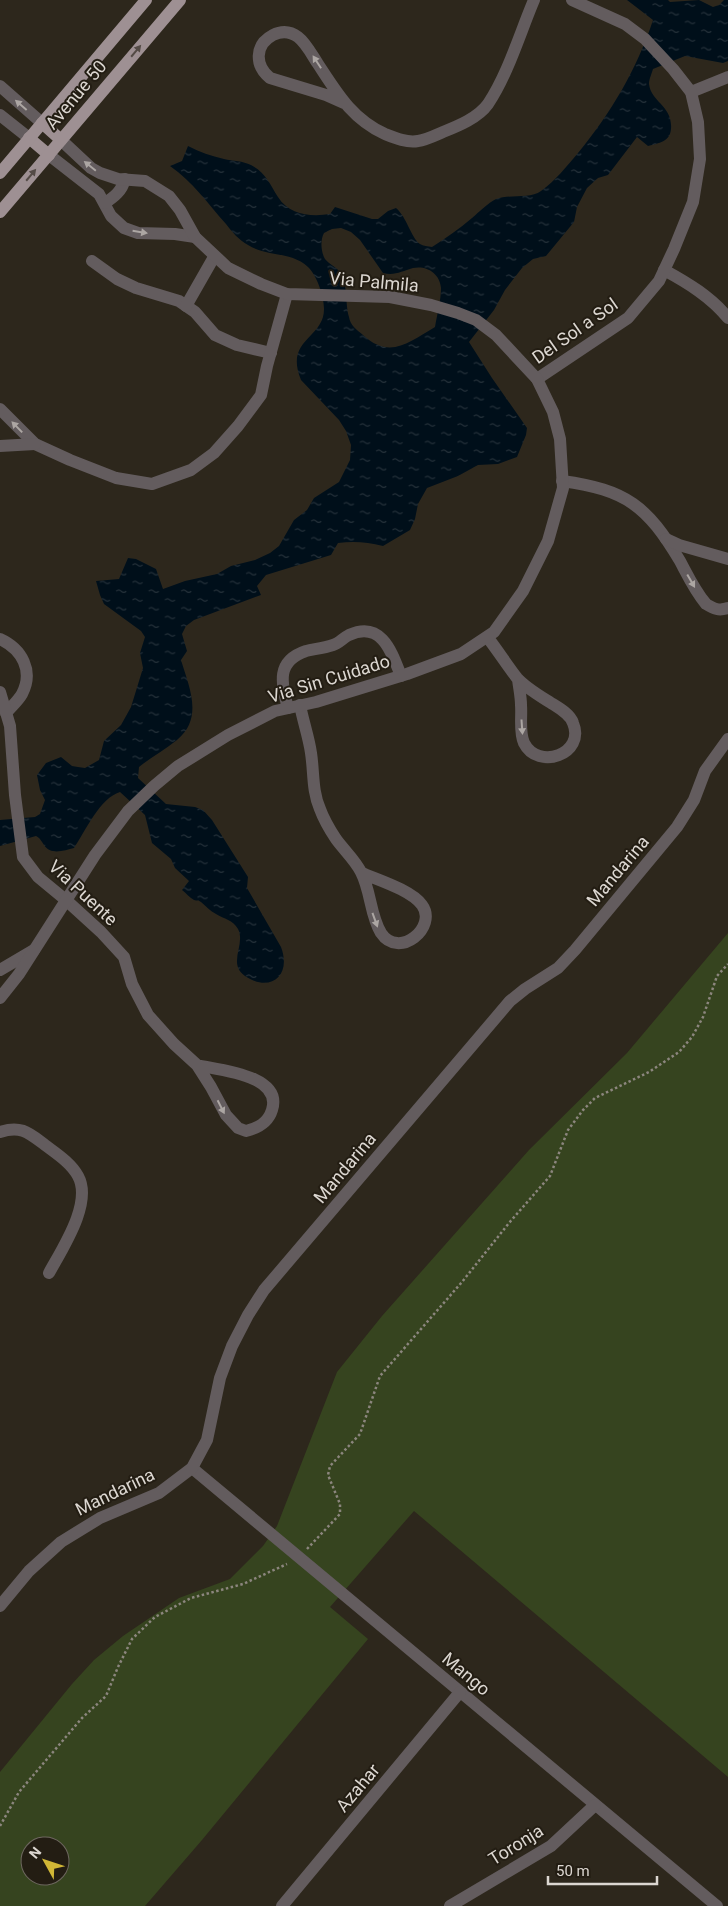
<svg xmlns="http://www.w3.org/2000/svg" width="728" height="1906" viewBox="0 0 728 1906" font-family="Roboto,sans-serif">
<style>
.green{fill:#36441f;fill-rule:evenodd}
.water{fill:url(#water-ripples);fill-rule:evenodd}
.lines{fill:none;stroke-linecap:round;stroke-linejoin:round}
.path{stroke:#8c867e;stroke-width:2.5;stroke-dasharray:2.5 2.5;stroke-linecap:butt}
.minor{stroke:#635c5e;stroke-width:12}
.major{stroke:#9e9093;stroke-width:12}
.oneway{fill:#544b46}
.oneway2{fill:#aca6a3}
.labels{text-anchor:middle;stroke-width:4;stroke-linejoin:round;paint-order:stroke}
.street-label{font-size:18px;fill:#dcd7d1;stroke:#231d13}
</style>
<defs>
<pattern id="water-ripples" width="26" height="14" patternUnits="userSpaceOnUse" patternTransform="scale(1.25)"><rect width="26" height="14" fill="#000f1a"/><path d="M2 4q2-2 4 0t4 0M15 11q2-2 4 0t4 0" fill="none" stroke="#25313a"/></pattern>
</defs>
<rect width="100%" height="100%" fill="#2d271c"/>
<path class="green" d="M728,933V1777L414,1511L330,1607L368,1639L202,1840L145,1906H0V1772L72,1684L94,1660L123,1636L179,1598L230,1579L263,1546L277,1526L337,1372L382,1316L529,1150L627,1053ZM30,1846H60V1876H30Z"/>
<path class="water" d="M627,0H668L670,2L699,0L713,7L719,5L724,0H728V61L723,63L685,56L653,69C652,73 649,79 649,84C651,102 673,106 671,129C670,142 659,143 648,146L637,137L608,175L598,178L587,188L577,207L574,222L546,256L533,259L522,268L505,290L494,310L469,342L492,378L527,428L526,435L517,457L498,464L478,465L458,476L427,488L418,504L415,519L410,530L383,546C367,542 354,541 338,543L331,555L266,575L257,586L261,595L194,620L186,626L182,634L187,651L181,660C189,687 204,718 177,740C165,750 151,757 139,767L138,778L166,804L195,807L203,810L212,820L248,877L247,888L281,947C292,976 270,993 245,976C227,963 246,945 238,929C233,920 224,919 216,914C210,911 206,906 201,902C195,898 201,902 194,900C190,898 186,893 182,890L189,881L175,868L171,859L152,843L145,815L120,792C100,798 86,830 74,848C65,850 51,856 44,845C41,841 41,839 36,836L0,846V820L35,817L40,814L45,800L40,790L37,775L46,763L61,757L72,766L78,767L85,768L99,760L104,741L121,725L131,707L143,668L140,653L145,637L141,631L104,604L100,595L96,581L119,579L128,558L136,559L156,569L163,589L185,581L217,574L231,566L255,560L270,553L279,546L294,520L307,510L314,498L339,482L350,460L351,445L346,431L339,420L301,380C284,339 324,339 324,309C324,296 317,276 308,267C291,251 267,257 248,245C239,240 232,232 226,224C208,204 193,182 170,166L182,161L188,146C200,152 211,156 224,159C233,161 243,161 251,165C265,172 270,184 278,197C289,215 311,217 330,214L335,207L372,219H378L388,211L396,208C407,217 411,238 420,244C423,246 428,246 432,247C446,238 459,229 472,218C479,212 488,203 496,199C510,194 530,199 541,191C555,181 567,166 578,153C611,113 637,69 653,20ZM341,228L351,232L360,240L383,273C395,276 402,271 413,268C426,265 440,273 441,288C441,300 437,315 435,327C409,342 390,360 363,335C357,330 350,325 349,317C345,303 348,284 340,272C336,267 329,264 325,259C321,252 320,240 324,233L332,229Z"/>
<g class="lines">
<g class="path">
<polyline points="307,1549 340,1514 340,1504 328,1475 330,1466 360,1434 380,1376 462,1282 509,1223 550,1176 568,1130 583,1110 595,1098 649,1072 679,1052 692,1037 703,1017 717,976 728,964"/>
<polyline points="0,1826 19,1792 82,1718 106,1696 118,1667 132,1639 155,1617 191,1598 243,1584 287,1564"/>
</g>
<g class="minor">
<polyline points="0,86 42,123"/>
<polyline points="691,92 728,77"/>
<path d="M344,103L326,95L270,78C255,66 254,45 273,35C281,31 290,31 298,37C306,43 312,55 318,64C337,93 352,119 385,134C395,138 407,143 418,141C426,140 436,135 443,132C458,126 478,118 488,104C508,74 520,33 534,0"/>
<polyline points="0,115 29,138"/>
<polyline points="49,155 99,194 111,216 124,228 138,233 175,234 195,237"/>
<path d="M105,203C114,197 122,191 125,179"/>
<polyline points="92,261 117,279 136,288 179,301 195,312 215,335 237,345 271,353"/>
<path d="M664,270C688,283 711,297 728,318"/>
<polyline points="186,306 214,257"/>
<polyline points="537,379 628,318 659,281 674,249 693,202 700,159 698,122 691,92 673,69 645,39 625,24 572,0"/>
<polyline points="0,409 35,444 70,460 116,478 152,484 191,470 214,453 238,426 261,395 267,366 287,294"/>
<polyline points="0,446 35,444"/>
<path d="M562,481C627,490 647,506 680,561C688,576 695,591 706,604C714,609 719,611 728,608"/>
<polyline points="666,539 679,545 728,559"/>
<path d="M488,638C498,651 507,665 517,678C526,688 540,696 551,703C559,708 570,714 573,723C586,754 538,771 524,743C519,732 522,717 521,705C521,697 519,688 518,679"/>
<path d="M0,639C22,649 34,671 22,694C18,701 11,707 6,713"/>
<path d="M0,692L10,726L15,795L23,857L38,877L67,901L101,932L124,957L132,984L148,1015L174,1044L197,1065L211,1087L226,1115L238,1128L246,1131C258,1128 268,1123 272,1110C283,1075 219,1070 197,1065"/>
<path d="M300,705C303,721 309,738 311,753C314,772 312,791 320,809C324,820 330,830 336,839C344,850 355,860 361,872C371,891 370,915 381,933C399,960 438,927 422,905C411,890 378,880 362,873"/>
<path d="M288,708C281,683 276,661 306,651C315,649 324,648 333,645C339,643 343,638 349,635C382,620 392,653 401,676"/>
<polyline points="0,970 34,950"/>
<polyline points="0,998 19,974 95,855 128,811 154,786 178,766 228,735 275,711 316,702 407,674 461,654 494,632 523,591 548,541 563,488 560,439 553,412 537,379 496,335 476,320 458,313 431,305 390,297 287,294 261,284 228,268 195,237 180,210 169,196 145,181 118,179 100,173 91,168 61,140"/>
<path d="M0,1132C21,1125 29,1133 45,1145C57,1154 71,1163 78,1176C93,1203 62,1249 49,1273"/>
<polyline points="192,1468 717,1906"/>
<polyline points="0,1606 29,1571 61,1542 100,1518 159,1493 192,1468 207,1440 220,1378 232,1346 248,1315 264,1290 510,1001 525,989 558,968 575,950 677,827 694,800 705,771 728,739"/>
<polyline points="282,1906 460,1692"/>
<polyline points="450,1906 551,1846 595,1805"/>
</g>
<g class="major">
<polyline points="42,123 61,140"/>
<polyline points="29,138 49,155"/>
<polyline points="0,173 146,0"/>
<polyline points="0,212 180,0"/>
</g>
</g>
<defs><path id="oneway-solid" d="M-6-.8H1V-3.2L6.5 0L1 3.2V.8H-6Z" transform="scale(1.25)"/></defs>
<g class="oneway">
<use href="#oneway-solid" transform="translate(136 51) rotate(-50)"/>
<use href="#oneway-solid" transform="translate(31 175) rotate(-50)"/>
</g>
<g class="oneway2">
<use href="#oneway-solid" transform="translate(317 62) rotate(-123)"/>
<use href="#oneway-solid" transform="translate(21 105) rotate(-139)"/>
<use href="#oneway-solid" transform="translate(90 166) rotate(-141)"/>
<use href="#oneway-solid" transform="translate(140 232) rotate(9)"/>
<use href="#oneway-solid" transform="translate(17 427) rotate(-134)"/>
<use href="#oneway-solid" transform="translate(691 581) rotate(60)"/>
<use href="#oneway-solid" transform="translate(522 727) rotate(86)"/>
<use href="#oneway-solid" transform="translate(375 920) rotate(70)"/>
<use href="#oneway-solid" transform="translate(221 1107) rotate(63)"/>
</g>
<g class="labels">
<g class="street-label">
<text transform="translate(76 95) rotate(-50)" y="6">Avenue 50</text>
<text transform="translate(374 282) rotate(5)" y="6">Via Palmila</text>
<text transform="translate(575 331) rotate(-35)" y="6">Del Sol a Sol</text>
<text transform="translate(329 679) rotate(-17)" y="6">Via Sin Cuidado</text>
<text transform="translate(618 871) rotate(-50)" y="6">Mandarina</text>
<text transform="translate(83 893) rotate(43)" y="6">Via Puente</text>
<text transform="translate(345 1168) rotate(-50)" y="6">Mandarina</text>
<text transform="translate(115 1492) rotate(-26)" y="6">Mandarina</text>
<text transform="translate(466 1674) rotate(40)" y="6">Mango</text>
<text transform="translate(358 1788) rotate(-50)" y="6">Azahar</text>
<text transform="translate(516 1845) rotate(-32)" y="6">Toronja</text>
</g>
</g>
<g transform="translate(45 1861) rotate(310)"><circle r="24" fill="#231d13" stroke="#6d675f"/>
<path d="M0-4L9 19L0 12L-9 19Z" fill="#d1b736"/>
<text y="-8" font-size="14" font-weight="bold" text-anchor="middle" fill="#dcd7d1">N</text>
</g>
<path d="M548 1876v8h109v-8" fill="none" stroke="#dcd7d1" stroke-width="2.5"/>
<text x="556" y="1876" font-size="15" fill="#dcd7d1" stroke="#231d13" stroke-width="4" paint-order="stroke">50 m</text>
</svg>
